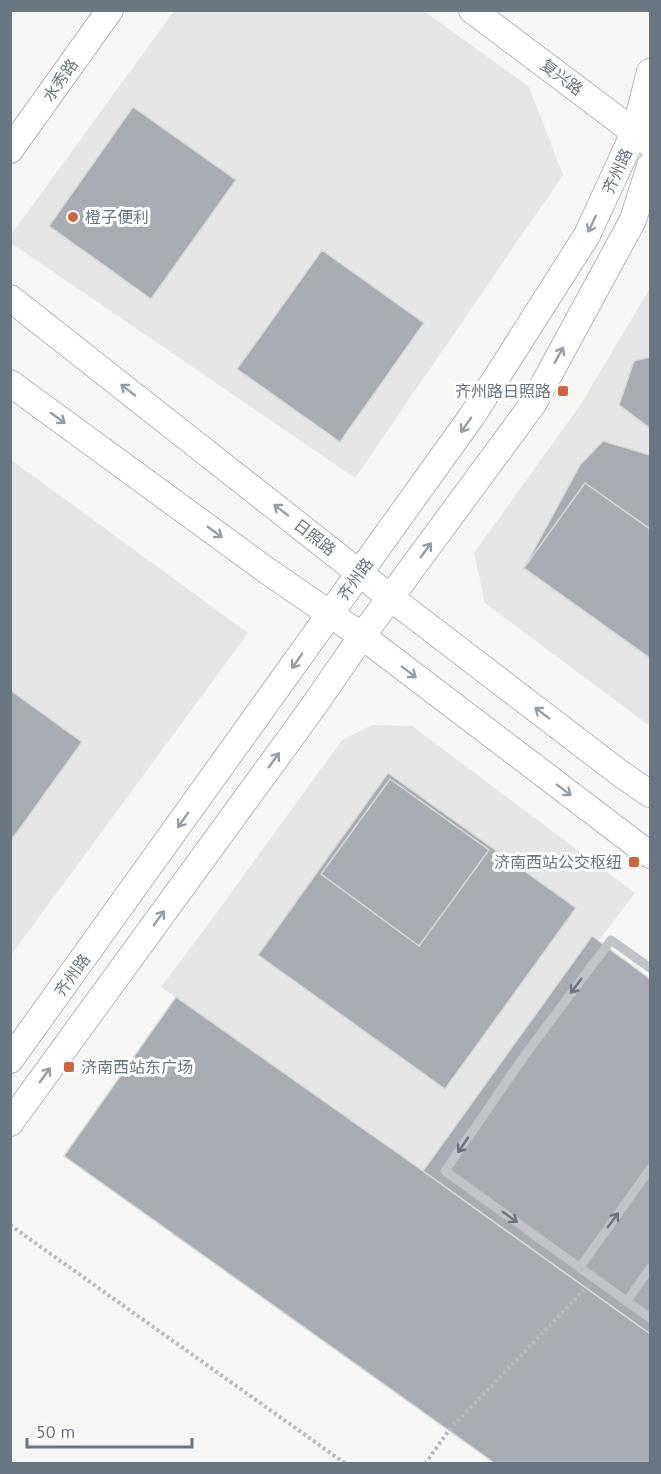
<svg xmlns="http://www.w3.org/2000/svg" width="661" height="1474" viewBox="0 0 661 1474" font-family="'PT Sans','Noto Sans SC',sans-serif">
<style>
.built{fill:#e4e5e4}
.building{fill:#a6acb2;stroke:#d8d8d6;stroke-width:1.5}
.lines{fill:none;stroke-linecap:round;stroke-linejoin:round}
.secondary-casing{stroke:#b3b7bb;stroke-width:28}
.path{stroke:#b8bbbd;stroke-width:4;stroke-dasharray:3 3;stroke-linecap:butt}
.lane{stroke:#c0c3c7;stroke-width:9}
.secondary{stroke:#fff;stroke-width:26}
.oneway{stroke:#969ea7}
.oneway2{stroke:#697581}
.poi-dot{fill:#cd663d;stroke:#fff;stroke-width:2}
.labels{text-anchor:middle;stroke-width:6;stroke-linejoin:round;paint-order:stroke}
.street-label{font-size:16px;fill:#697581;stroke:#fff}
.poi-label{font-size:16px;fill:#697581;stroke:#fff;text-anchor:start}
</style>
<rect width="100%" height="100%" fill="#f6f6f4"/>
<g class="built">
<polygon points="174,11 424,11 529,87 563,175 355,478 11,243 11,235"/>
<polygon points="650,288 650,726 485,603 474,553 581,404"/>
<polygon points="11,460 248,633 11,955"/>
<polygon points="372,725 412,726 635,893 423,1171 161,987 210,922 342,740"/>
</g>
<g class="building">
<polygon points="133,107 236,180 151,299 49,226"/>
<polygon points="322,250 424,323 340,442 237,369"/>
<polygon points="650,357 650,428 619,405 634,361"/>
<polygon points="603,441 650,455 650,658 524,568 580,465"/>
<polygon points="585,483 650,529 650,658 524,568"/>
<polygon points="10,690 82,742 10,842"/>
<polygon points="388,773 576,908 445,1089 258,955"/>
<polygon points="390,779 489,850 419,946 321,874"/>
<polygon points="592,936 650,979 650,1334 423,1171"/>
<polygon points="176,997 423,1171 650,1334 650,1464 496,1464 64,1156"/>
</g>
<g class="lines">
<defs>
<g id="secondary">
<polyline points="472,10 650,144"/>
<polyline points="10,150 110,10"/>
<polyline points="10,298 391,598 621,774 650,794"/>
<polyline points="10,383 266,570 362,636 650,855"/>
<polyline points="10,1060 472,416 587,235 635,131 650,72"/>
<polyline points="10,1123 313,707 362,636 533,404 633,220 650,166"/>
</g>
</defs>
<use href="#secondary" class="secondary-casing"/>
<g class="path">
<polyline points="10,1225 346,1464"/>
<polyline points="425,1464 449,1430 584,1290"/>
</g>
<g class="lane">
<polyline points="650,968 611,940 525,1055 445,1171 650,1318"/>
<polyline points="580,1267 650,1169"/>
<polyline points="627,1301 650,1268"/>
</g>
<use href="#secondary" class="secondary"/>
</g>
<defs><path id="oneway-shaft" d="M-6 0H5M1.5-3L5.5 0L1.5 3" fill="none" stroke-width="1.6" stroke-linecap="round" stroke-linejoin="round" transform="scale(1.5)"/></defs>
<g class="oneway">
<use href="#oneway-shaft" transform="translate(592 224) rotate(115)"/>
<use href="#oneway-shaft" transform="translate(559 355) rotate(-61)"/>
<use href="#oneway-shaft" transform="translate(128 390) rotate(-142)"/>
<use href="#oneway-shaft" transform="translate(58 418) rotate(36)"/>
<use href="#oneway-shaft" transform="translate(466 425) rotate(125)"/>
<use href="#oneway-shaft" transform="translate(281 510) rotate(-142)"/>
<use href="#oneway-shaft" transform="translate(215 532) rotate(36)"/>
<use href="#oneway-shaft" transform="translate(426 550) rotate(-54)"/>
<use href="#oneway-shaft" transform="translate(297 661) rotate(125)"/>
<use href="#oneway-shaft" transform="translate(409 672) rotate(37)"/>
<use href="#oneway-shaft" transform="translate(542 713) rotate(-143)"/>
<use href="#oneway-shaft" transform="translate(274 760) rotate(-54)"/>
<use href="#oneway-shaft" transform="translate(564 790) rotate(37)"/>
<use href="#oneway-shaft" transform="translate(183 820) rotate(125)"/>
<use href="#oneway-shaft" transform="translate(159 918) rotate(-54)"/>
<use href="#oneway-shaft" transform="translate(45 1075) rotate(-54)"/>
</g>
<g class="oneway2">
<use href="#oneway-shaft" transform="translate(576 986) rotate(127)"/>
<use href="#oneway-shaft" transform="translate(463 1145) rotate(124)"/>
<use href="#oneway-shaft" transform="translate(510 1217) rotate(36)"/>
<use href="#oneway-shaft" transform="translate(613 1220) rotate(-54)"/>
</g>
<g class="poi-dot">
<circle cx="73" cy="217" r="6"/>
<rect x="557" y="385" width="12" height="12" rx="3"/>
<rect x="628" y="856" width="12" height="12" rx="3"/>
<rect x="63" y="1061" width="12" height="12" rx="3"/>
</g>
<g class="labels">
<g class="street-label">
<text transform="translate(562 77) rotate(37)" y="6">复兴路</text>
<text transform="translate(60 80) rotate(-55)" y="6">水秀路</text>
<text transform="translate(617 171) rotate(-65)" y="6">齐州路</text>
<text transform="translate(315 537) rotate(38)" y="6">日照路</text>
<text transform="translate(355 579) rotate(-54)" y="6">齐州路</text>
<text transform="translate(72 975) rotate(-54)" y="6">齐州路</text>
</g>
<g class="poi-label">
<text x="85" y="223">橙子便利</text>
<text x="551" y="397" text-anchor="end">齐州路日照路</text>
<text x="622" y="868" text-anchor="end">济南西站公交枢纽</text>
<text x="81" y="1073">济南西站东广场</text>
</g>
</g>
<rect width="661" height="1474" fill="none" stroke="#697581" stroke-width="24"/>
<path d="M27 1438v9h165v-9" fill="none" stroke="#697581" stroke-width="3"/>
<text x="36" y="1438" font-size="18" fill="#697581" stroke="#ffffff" stroke-width="4.5" paint-order="stroke">50 m</text>
</svg>
